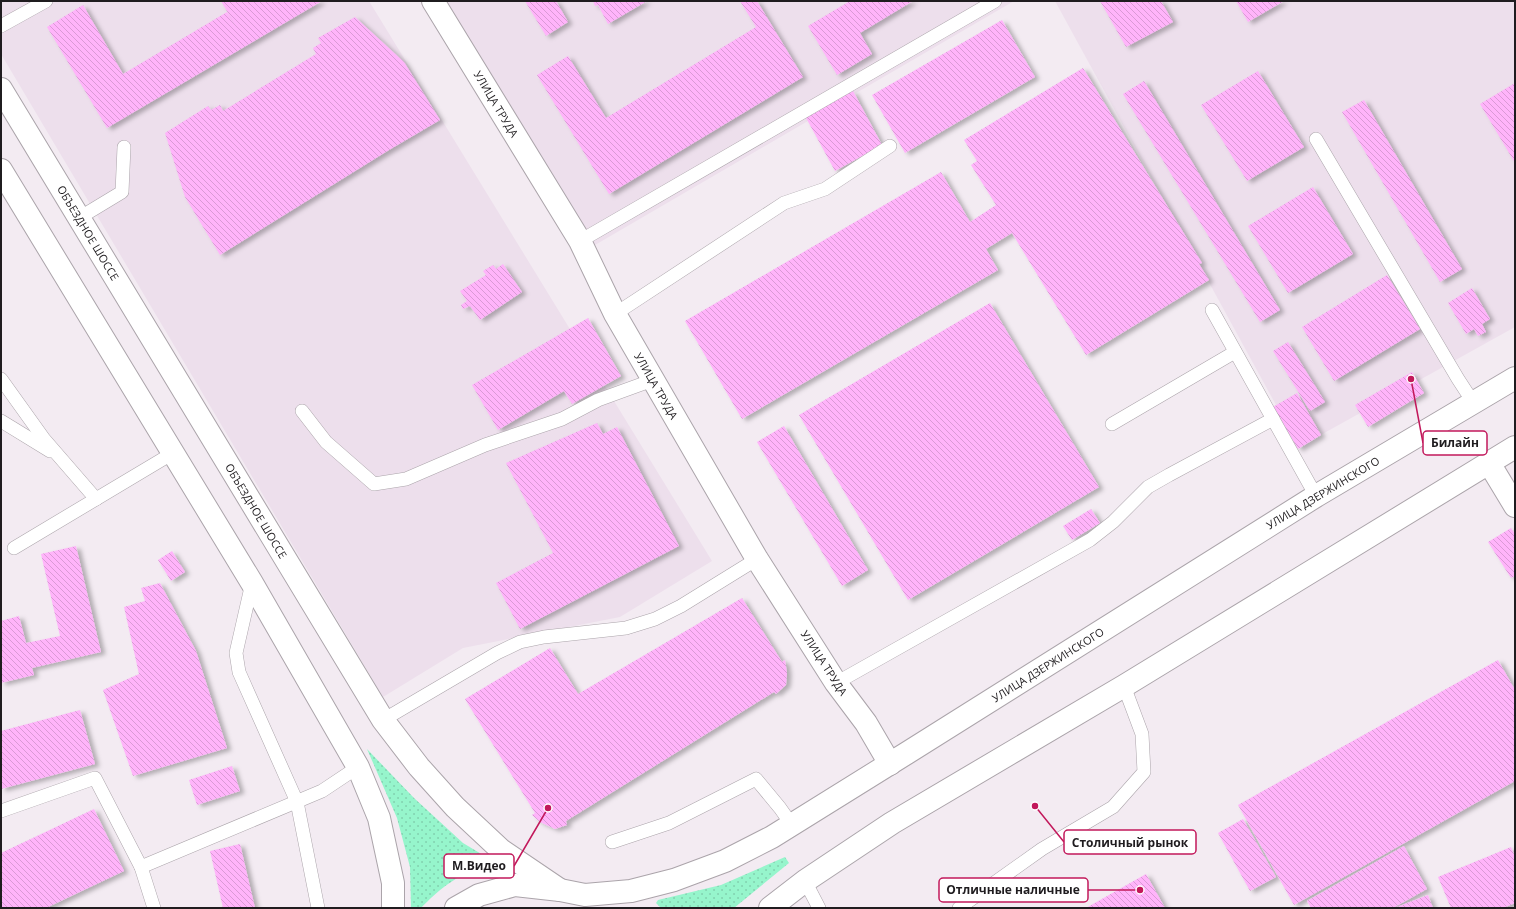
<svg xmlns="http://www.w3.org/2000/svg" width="1516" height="909" viewBox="0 0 1516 909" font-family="'Open Sans',sans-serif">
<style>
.built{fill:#eddfec}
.grass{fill:url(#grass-dots)}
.building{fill:url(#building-back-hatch);filter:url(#shadow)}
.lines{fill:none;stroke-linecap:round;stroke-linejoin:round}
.service-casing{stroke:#aba4aa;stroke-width:14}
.minor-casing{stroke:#aba4aa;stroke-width:24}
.tertiary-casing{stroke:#aba4aa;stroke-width:24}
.primary-casing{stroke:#aba4aa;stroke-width:24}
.service{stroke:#fff;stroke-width:13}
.minor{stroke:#fff;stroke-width:22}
.tertiary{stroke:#fff;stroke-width:22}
.primary{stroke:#fff;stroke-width:22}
.labels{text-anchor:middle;stroke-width:4;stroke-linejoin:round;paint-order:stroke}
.street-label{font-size:11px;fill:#1f1c1f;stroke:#fff}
.leader{fill:none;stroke:#c2185b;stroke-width:1.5}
.callout-dot{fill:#c2185b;stroke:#fff;stroke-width:1.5}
.callout{fill:#fff;stroke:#c2185b;stroke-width:1.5}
.callout-label{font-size:12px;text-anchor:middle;font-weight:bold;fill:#1f1c1f}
</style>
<defs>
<pattern id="grass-dots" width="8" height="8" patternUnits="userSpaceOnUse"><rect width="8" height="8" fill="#96f5cc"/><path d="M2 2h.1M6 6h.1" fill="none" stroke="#81d1af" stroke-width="1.8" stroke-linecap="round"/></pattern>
<pattern id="building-back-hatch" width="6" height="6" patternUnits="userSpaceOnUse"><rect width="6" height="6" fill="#ffb4fa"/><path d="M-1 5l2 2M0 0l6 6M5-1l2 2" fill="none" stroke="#da9ad6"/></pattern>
<filter id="shadow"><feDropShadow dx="4.5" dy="2.5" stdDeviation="2" flood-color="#0004"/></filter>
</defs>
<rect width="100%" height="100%" fill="#f3ebf2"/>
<g class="built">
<polygon points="1,1 369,1 712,561 620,617 463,648 383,697 1,54"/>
<polygon points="442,1 1014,1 583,252"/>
<polygon points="1055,1 1515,1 1515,327 1299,447"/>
</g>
<g class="grass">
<path d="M367,749L414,798L463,843L503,867C496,868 488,867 481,869C457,874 437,891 421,908H411L410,867L397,818Z"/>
<polygon points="785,857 789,863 734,908 661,908 656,903 658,900 721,885"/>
</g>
<g class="building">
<polygon points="221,1 322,1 107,128 47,27 83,5 123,74 227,12 238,30"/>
<polygon points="525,1 556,1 568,22 546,36"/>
<polygon points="593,1 647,1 608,24 598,5 595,6"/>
<polygon points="740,1 757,1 803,77 609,194 537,75 568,56 606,118 756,27"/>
<polygon points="850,1 913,1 860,33 872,54 837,75 808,26"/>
<polygon points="1100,1 1161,1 1173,22 1126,47"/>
<polygon points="1236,1 1284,1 1248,22"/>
<polygon points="355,17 404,62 440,120 389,150 220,255 185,197 165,133 208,106 211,110 220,105 223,111 316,54 313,48 321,43 318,38"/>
<polygon points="1002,20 1035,77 905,153 872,95"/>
<polygon points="1083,68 1202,263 1199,264 1209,280 1086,355 1012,233 986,249 998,270 742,419 685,321 941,172 970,222 996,205 971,165 977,161 964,140"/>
<polygon points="1258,71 1304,147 1247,181 1201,105"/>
<polygon points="1144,81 1280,310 1260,322 1123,94"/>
<polygon points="1515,83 1515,163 1480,104"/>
<polygon points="853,91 882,145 835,171 805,116"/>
<polygon points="1364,100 1462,269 1440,282 1342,112"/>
<polygon points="1313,187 1353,254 1288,293 1248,226"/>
<polygon points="503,264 522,292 480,320 470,306 463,309 461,305 467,301 460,291 486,275 483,271 493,265 496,269"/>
<polygon points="1387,275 1420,329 1334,381 1302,327"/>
<polygon points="1472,288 1490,319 1482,324 1486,332 1478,336 1474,329 1466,334 1448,303"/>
<polygon points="990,303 1099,487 908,600 799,415"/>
<polygon points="588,318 621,376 572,404 564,391 498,430 472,385"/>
<polygon points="1288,342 1325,402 1310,411 1273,351"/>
<polygon points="1412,372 1424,393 1368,427 1355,405"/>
<polygon points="1297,393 1321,435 1298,449 1273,407"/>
<polygon points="597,423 603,434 617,427 679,546 520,629 496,583 553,553 506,463"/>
<polygon points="784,426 868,570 842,586 757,442"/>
<polygon points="1091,509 1100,523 1072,540 1063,526"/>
<polygon points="1511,528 1515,534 1515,576 1511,578 1488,542"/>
<polygon points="76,546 101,652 32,668 34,675 1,683 1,621 19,616 26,643 60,636 41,554"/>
<polygon points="172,551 185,572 171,581 158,560"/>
<polygon points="160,583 196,651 227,748 133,776 103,690 139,674 124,607 145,601 141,588"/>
<polygon points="742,598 782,662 785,660 787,673 786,685 776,694 774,692 566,821 567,825 555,829 540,822 532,815 535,813 465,699 550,648 578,694"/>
<polygon points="1498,660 1515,690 1515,781 1294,905 1238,805"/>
<polygon points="80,710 95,764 1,789 1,731"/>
<polygon points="232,766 240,791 197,805 189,780"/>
<polygon points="94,809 124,871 46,908 1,908 1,853"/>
<polygon points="1243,819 1276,877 1250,891 1218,833"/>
<polygon points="240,844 255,908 223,908 210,851"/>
<polygon points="1404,846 1427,889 1393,908 1311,908 1307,901"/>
<polygon points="1511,847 1515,857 1515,903 1503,908 1451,908 1438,877"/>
<polygon points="1146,874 1165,908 1086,908"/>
<polygon points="1428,895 1433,908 1398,908 1397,907"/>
</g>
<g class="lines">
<defs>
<g id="service">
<polyline points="1,26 46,1"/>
<polyline points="1316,139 1458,379 1473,402"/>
<polyline points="79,218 122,192 124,147"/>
<polyline points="580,241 995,1"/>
<polyline points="1212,310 1316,496"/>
<polyline points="615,314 784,203 825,189 890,146"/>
<polyline points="1,379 44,439 96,499"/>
<polyline points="302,411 326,442 374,484 406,479 485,445 562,419 598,400 653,380"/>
<polyline points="1,421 50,451"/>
<polyline points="1112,424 1235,352"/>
<polyline points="14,548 173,453"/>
<polyline points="252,583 236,653 239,672 297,802 318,908"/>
<polyline points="836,683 1090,540 1113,522 1148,487 1169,475 1273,419"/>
<polyline points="383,720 497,653 520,642 544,637 626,628 655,619 681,606 757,559"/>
<polyline points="1,811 95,778 141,867 154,908"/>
<polyline points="612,842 669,823 756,779 780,808 792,825"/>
<polyline points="141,867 322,791 358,767"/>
<polyline points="805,881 819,908"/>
<polyline points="959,908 1042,849 1113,807 1144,772 1142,734 1124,686"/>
</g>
<g id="minor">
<polyline points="433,1 580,241 615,314 757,559 836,683 866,723 890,764"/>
<polyline points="1489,463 1515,506"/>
</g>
<g id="tertiary">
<polyline points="1,89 383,720 419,767 455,807 501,850 560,890"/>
<polyline points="1,170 252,583 358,767 379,818 393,883 393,908"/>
</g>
<g id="primary">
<polyline points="456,908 479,895 515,885 560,890 585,895 631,891 674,880 725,861 772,837 907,753 1316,496 1515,378"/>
<polyline points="770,908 805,881 892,823 1124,686 1515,447"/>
</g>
</defs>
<use href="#service" class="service-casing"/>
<use href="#minor" class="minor-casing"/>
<use href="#tertiary" class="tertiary-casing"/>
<use href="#primary" class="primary-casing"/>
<use href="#service" class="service"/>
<use href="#minor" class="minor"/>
<use href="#tertiary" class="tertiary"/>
<use href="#primary" class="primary"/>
</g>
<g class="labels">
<g class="street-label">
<text transform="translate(496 104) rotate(59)" y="4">УЛИЦА ТРУДА</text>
<text transform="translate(88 233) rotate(59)" y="4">ОБЪЕЗДНОЕ ШОССЕ</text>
<text transform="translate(656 386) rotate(60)" y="4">УЛИЦА ТРУДА</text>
<text transform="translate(1323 493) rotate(-31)" y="4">УЛИЦА ДЗЕРЖИНСКОГО</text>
<text transform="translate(256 511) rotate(59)" y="4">ОБЪЕЗДНОЕ ШОССЕ</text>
<text transform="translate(824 663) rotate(57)" y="4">УЛИЦА ТРУДА</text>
<text transform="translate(1048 665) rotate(-32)" y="4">УЛИЦА ДЗЕРЖИНСКОГО</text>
</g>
</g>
<path class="leader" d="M1411 379L1423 443M1035 806L1064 842M548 808L514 866M1140 890L1088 890"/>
<g class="callout-dot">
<circle cx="1411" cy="379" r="4"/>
<circle cx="1035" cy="806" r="4"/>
<circle cx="548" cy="808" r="4"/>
<circle cx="1140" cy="890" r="4"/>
</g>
<g class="callout">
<rect x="1423" y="431" width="64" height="24" rx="4"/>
<rect x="1064" y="830" width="132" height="24" rx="4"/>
<rect x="444" y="854" width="70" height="24" rx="4"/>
<rect x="939" y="878" width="149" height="24" rx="4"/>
</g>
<g class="callout-label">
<text x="1455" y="447">Билайн</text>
<text x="1130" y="847">Столичный рынок</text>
<text x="479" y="870">М.Видео</text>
<text x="1013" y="894">Отличные наличные</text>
</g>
<rect width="1516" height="909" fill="none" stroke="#1f1c1f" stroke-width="4"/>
</svg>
